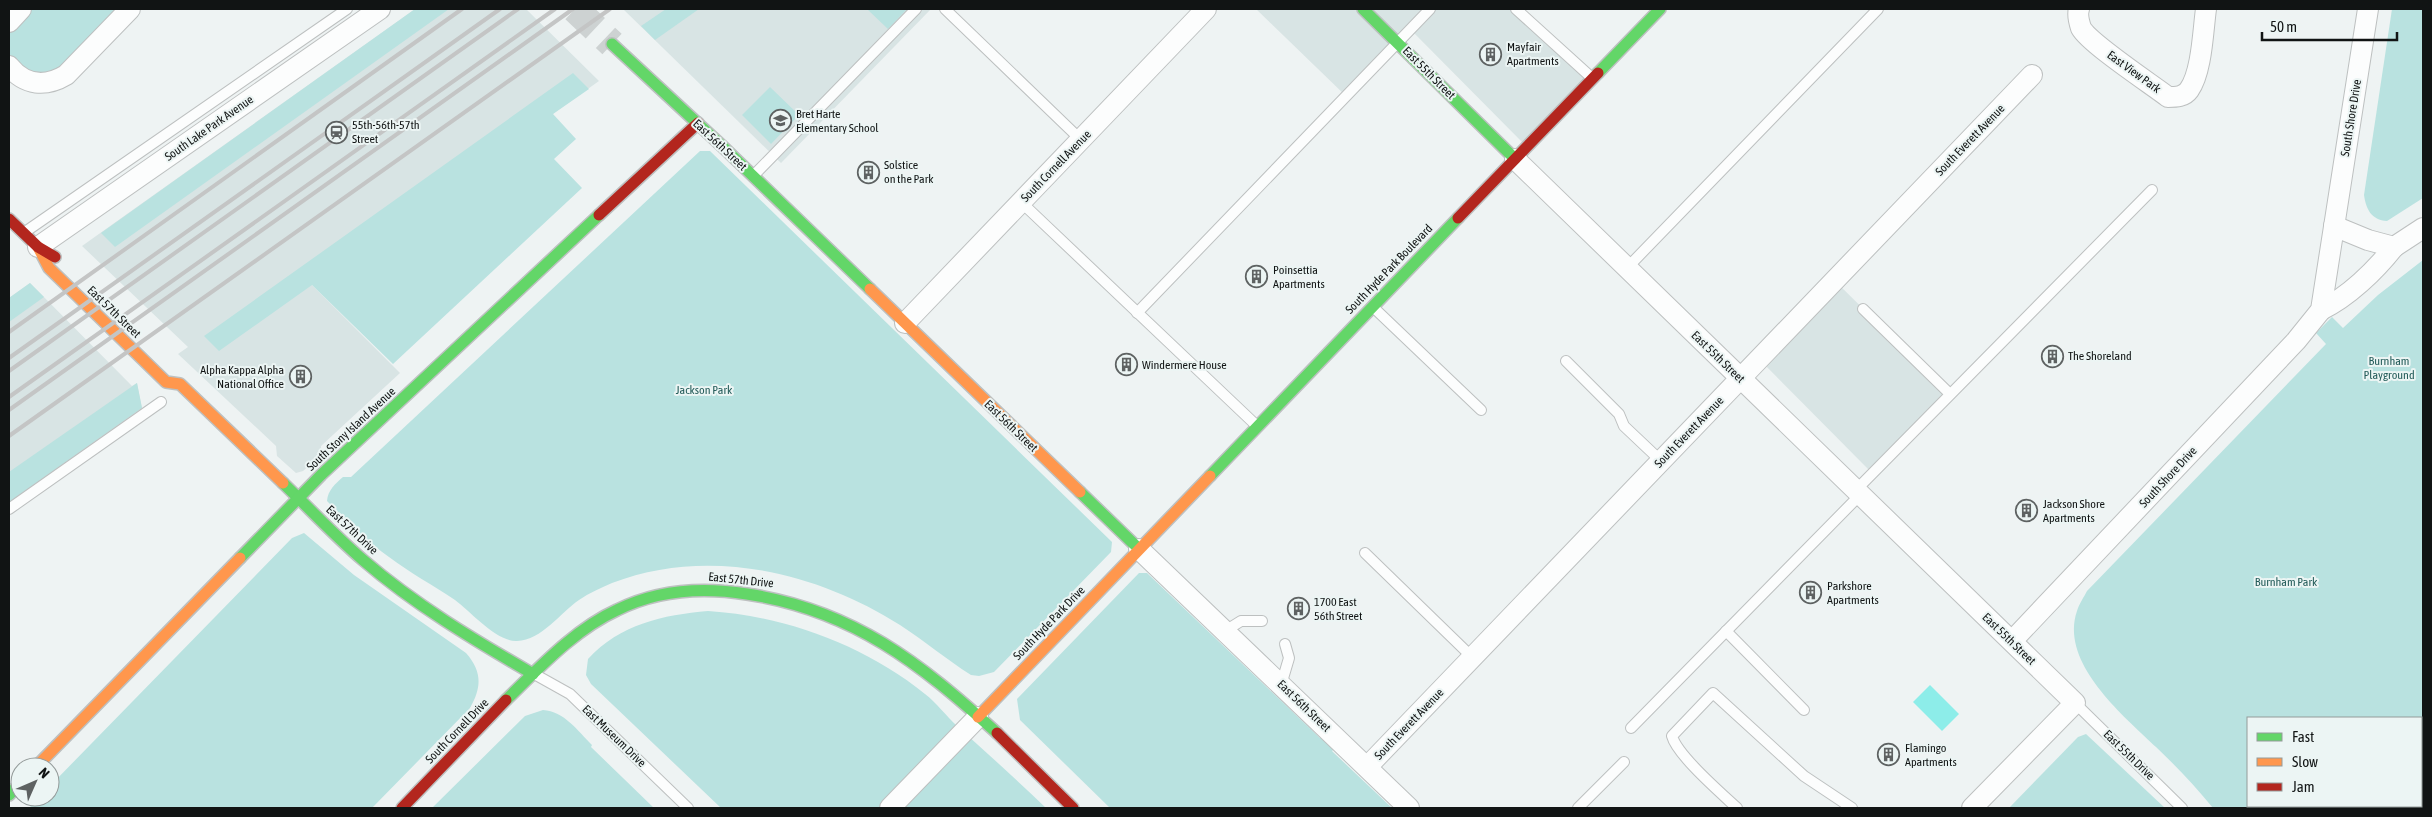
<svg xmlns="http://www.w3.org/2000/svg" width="2432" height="817" viewBox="0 0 2432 817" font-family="'Asap Condensed',sans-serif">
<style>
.built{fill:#d8e4e4}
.green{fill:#b9e2e0}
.water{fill:#8dede9}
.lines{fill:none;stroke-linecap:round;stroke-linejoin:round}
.secondary-tunnel{stroke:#cdd2d2;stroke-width:28;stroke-dasharray:28 14;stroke-linecap:butt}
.lane-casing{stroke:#bdc0c0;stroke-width:12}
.street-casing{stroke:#bdc0c0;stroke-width:22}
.fast-casing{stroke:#bdc0c0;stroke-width:14}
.slow-casing{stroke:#bdc0c0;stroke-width:14}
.jam-casing{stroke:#bdc0c0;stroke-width:14}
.lane{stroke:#fcfdfd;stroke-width:10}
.street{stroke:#fcfdfd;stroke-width:20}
.fast{stroke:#63d668;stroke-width:11}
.slow{stroke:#ff974d;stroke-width:11}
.jam{stroke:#b3261e;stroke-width:11}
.rail{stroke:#c4c5c5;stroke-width:4}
.labels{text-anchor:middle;stroke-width:4;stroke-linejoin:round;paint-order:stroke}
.poi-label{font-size:12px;fill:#111414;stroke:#ecf5f4;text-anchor:start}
.street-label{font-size:12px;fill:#111414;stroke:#ecf5f4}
.park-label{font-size:12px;fill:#245c5a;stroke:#ecf5f4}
</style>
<rect width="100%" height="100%" fill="#eef3f3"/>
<g class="built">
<polygon points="415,9 526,9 599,81 312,285 400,373 321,446 321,453 311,464 303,471 296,473 277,456 276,446 178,354 188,347 82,246"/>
<polygon points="623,9 931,9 781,163"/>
<polygon points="1256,9 1516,9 1587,77 1524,144 1412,31 1348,98"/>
<polygon points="1835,281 1950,394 1872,473 1759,359"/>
<polygon points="30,283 132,386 137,383 142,408 9,502 9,298"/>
</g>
<g class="green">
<polygon points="21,9 130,9 56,80 9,66 9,22"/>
<polygon points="415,9 449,9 115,247 101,233"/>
<polygon points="666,9 699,9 655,40 641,26"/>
<polygon points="867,9 907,9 888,29"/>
<path d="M2392,9H2423V198L2387,221C2371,220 2366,209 2364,195Z"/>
<polygon points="573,73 589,89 553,114 576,139 554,159 582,188 393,364 312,285 219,351 204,336"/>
<polygon points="770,87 799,115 771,144 742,115"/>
<path d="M700,151H710L1112,542L1111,552L994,672L979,676L971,675C947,660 925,641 900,625C816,572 708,546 612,583C601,588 589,593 579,600C560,613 542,640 517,641C497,642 471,612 455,600C433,585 410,573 389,557C366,541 347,521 327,501C328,490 335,484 343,477H351Z"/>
<path d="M2423,260V718L2421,722V718H2248V806H2352L2349,808H2213C2195,786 2176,766 2156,747C2124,716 2059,663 2077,611C2079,604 2084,597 2087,591L2326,344L2316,333L2332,317L2343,328L2378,295Z"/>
<polygon points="30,283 44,297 9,322 9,298"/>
<polygon points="137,383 142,408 9,502 9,472"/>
<path d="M304,533L354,575L466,653C482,671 482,687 470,708L372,808H29L40,797H50V786L292,538Z"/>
<polygon points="1139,573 1147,573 1320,738 1325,738 1335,748 1332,751 1334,753 1392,808 1110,808 1020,720 1017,699"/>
<path d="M708,611C785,616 864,645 925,694C937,703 946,716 957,726C987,753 1017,780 1046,808H721L591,684L586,675L588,659C620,624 663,615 708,611Z"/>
<path d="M543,710C564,711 578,731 592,745L591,747L654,808H432L525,716Z"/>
<polygon points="2086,734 2165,808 2009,808 2078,737"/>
</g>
<polygon class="water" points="1930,685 1959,714 1942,731 1913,702"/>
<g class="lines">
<polyline class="secondary-tunnel" points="575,9 612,44"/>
<defs>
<g id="lane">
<polyline points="945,9 1081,140"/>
<polyline points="1516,9 1592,78"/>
<polyline points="754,175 916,9"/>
<polyline points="1021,202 1257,426"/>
<polyline points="25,232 347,9"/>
<polyline points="1627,268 1878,9"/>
<polyline points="1373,307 1481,410"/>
<polyline points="1863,309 1950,394"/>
<polyline points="1137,313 1430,9"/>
<polyline points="1566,361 1619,414 1624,426 1661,461"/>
<polyline points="1856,490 2152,190"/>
<polyline points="9,509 161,402"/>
<polyline points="1365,553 1472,657"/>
<polyline points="1225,631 1241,621 1262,621"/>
<polyline points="1726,631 1804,710"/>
<polyline points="536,675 570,694 688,808"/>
<polyline points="1281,685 1289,658 1285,644"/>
<polyline points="2075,703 2182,808"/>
<polyline points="1631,728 1860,495"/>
<polyline points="1578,808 1624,762"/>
<path d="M1737,808C1721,793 1677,755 1672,736L1713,693L1804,776L1852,808"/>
</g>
<g id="street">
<path d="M2079,9C2077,15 2079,22 2081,28C2089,43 2151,84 2168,97C2176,97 2184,97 2189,90C2202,72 2203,30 2206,9"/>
<polyline points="9,22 21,9"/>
<path d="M9,66C25,86 46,87 66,75L130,9"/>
<polyline points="1515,159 2075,703 1972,808"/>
<polyline points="2334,226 2368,240 2394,247 2423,228"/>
<polyline points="38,247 380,9"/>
<path d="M2321,310C2348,297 2375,271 2394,247"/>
<polyline points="905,323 1206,9"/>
<polyline points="1139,549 1409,808"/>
<polyline points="2012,641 2296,341 2321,310 2368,9"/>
<polyline points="1367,767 2032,75"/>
<polyline points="890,808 978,717"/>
</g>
<g id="fast">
<polyline points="1363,9 1515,159"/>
<polyline points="612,44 722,146 870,289"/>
<polyline points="1598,73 1660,9"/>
<polyline points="1210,476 1458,218"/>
<path d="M283,483C310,509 335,536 363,560C414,604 474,640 533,674"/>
<polyline points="1080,492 1139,549"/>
<polyline points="240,558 321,475 599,215"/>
<path d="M506,700C539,668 575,629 617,610C657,590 703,587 747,594C853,610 920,663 997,733"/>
<polyline points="9,795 20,783"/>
<polyline points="2421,799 2423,796"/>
<polyline points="2372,808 2374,806"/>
</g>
<g id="slow">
<polyline points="38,247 49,268 166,382 180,384 283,483"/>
<polyline points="870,289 1080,492"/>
<polyline points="978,717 1210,476"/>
<polyline points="2421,751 2423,748"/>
<polyline points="36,767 240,558"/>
</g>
<g id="jam">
<polyline points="599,215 698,123"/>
<polyline points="1458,218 1598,73"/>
<polyline points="9,219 38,247 55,257"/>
<polyline points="997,733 1073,808"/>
<polyline points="402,808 506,700"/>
</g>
</defs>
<use href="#lane" class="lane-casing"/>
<use href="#street" class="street-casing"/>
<use href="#fast" class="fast-casing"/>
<use href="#slow" class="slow-casing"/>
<use href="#jam" class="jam-casing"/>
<use href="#lane" class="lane"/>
<use href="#street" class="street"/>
<use href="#fast" class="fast"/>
<use href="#slow" class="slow"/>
<use href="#jam" class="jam"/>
<g class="rail">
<polyline points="9,332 462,9"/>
<polyline points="9,358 500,9"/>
<polyline points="9,371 518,9"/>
<polyline points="9,397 555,9"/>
<polyline points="9,410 573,9"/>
<polyline points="9,436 610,9"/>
</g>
</g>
<defs>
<symbol id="building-ring" viewBox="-11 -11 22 22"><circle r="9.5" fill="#ecf5f4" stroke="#5e6262" stroke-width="1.5"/><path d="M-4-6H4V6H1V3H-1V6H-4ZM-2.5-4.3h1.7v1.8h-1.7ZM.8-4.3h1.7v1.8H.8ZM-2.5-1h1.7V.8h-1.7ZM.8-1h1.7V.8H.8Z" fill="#5e6262"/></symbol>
<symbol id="school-ring" viewBox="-11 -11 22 22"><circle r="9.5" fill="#ecf5f4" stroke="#5e6262" stroke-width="1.5"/><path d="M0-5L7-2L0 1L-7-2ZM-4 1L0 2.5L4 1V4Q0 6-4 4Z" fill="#5e6262"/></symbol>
<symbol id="station-ring" viewBox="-11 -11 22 22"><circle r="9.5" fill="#ecf5f4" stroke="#5e6262" stroke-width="1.5"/><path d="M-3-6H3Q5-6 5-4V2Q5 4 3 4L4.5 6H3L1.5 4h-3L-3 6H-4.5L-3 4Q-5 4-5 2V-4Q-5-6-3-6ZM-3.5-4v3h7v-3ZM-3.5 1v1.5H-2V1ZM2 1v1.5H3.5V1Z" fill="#5e6262"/></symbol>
</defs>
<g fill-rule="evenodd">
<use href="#building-ring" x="1478" y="42" width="25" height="25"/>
<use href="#school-ring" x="768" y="108" width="25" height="25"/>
<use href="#station-ring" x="324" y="120" width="25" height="25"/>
<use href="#building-ring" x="856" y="160" width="25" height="25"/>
<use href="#building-ring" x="1244" y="264" width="25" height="25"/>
<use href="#building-ring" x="2040" y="344" width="25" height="25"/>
<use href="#building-ring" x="1114" y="352" width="25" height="25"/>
<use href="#building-ring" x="288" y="364" width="25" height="25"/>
<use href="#building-ring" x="2014" y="498" width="25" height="25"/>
<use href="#building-ring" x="1798" y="580" width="25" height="25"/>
<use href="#building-ring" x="1286" y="596" width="25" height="25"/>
<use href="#building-ring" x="1876" y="742" width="25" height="25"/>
</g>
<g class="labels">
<g class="poi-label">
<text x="1507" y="51">Mayfair<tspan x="1507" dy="14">Apartments</tspan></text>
<text x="796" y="118">Bret Harte<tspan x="796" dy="14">Elementary School</tspan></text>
<text x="352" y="129">55th-56th-57th<tspan x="352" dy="14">Street</tspan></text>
<text x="884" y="169">Solstice<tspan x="884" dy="14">on the Park</tspan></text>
<text x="1273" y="274">Poinsettia<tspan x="1273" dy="14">Apartments</tspan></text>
<text x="2068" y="360">The Shoreland</text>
<text x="1142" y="369">Windermere House</text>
<text x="284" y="374" text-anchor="end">Alpha Kappa Alpha<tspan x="284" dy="14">National Office</tspan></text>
<text x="2043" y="508">Jackson Shore<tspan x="2043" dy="14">Apartments</tspan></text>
<text x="1827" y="590">Parkshore<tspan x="1827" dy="14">Apartments</tspan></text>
<text x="1314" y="606">1700 East<tspan x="1314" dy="14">56th Street</tspan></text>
<text x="1905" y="752">Flamingo<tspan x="1905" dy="14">Apartments</tspan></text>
</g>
<g class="street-label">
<text transform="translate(2134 72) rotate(36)" y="4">East View Park</text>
<text transform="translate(1429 73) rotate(45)" y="4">East 55th Street</text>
<text transform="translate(2351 118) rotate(-81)" y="4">South Shore Drive</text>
<text transform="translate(209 128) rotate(-35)" y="4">South Lake Park Avenue</text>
<text transform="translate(1970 140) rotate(-46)" y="4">South Everett Avenue</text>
<text transform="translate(720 145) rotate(43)" y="4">East 56th Street</text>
<text transform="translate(1056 166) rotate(-46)" y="4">South Cornell Avenue</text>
<text transform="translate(1389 269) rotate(-46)" y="4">South Hyde Park Boulevard</text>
<text transform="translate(114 312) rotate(44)" y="4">East 57th Street</text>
<text transform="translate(1718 357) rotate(44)" y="4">East 55th Street</text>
<text transform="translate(1011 426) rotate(44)" y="4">East 56th Street</text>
<text transform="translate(351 429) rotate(-43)" y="4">South Stony Island Avenue</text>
<text transform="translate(1689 432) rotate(-46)" y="4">South Everett Avenue</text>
<text transform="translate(2168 477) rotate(-47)" y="4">South Shore Drive</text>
<text transform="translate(352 530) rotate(43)" y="4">East 57th Drive</text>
<text transform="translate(741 580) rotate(6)" y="4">East 57th Drive</text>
<text transform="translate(1049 623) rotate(-46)" y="4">South Hyde Park Drive</text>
<text transform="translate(2009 639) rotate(44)" y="4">East 55th Street</text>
<text transform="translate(1304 706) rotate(44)" y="4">East 56th Street</text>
<text transform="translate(1409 724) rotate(-46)" y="4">South Everett Avenue</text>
<text transform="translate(457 731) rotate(-46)" y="4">South Cornell Drive</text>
<text transform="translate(614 736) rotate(44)" y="4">East Museum Drive</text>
<text transform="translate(2129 755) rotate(44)" y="4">East 55th Drive</text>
</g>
<g class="park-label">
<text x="2389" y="365">Burnham<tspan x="2389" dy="14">Playground</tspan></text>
<text x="704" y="394">Jackson Park</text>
<text x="2286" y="586">Burnham Park</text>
</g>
</g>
<rect width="2432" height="817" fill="none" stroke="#111414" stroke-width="20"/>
<rect x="2247" y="717" width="175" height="90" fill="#ecf5f4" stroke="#949b9a"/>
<rect x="2257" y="733" width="25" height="8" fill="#63d668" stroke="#949b9a"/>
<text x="2292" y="742" font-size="15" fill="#111414">Fast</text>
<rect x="2257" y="758" width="25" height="8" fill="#ff974d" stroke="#949b9a"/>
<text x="2292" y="767" font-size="15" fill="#111414">Slow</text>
<rect x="2257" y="783" width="25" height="8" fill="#b3261e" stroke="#949b9a"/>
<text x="2292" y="792" font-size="15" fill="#111414">Jam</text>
<g transform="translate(35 782) rotate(45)"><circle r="24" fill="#ecf5f4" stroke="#949b9a"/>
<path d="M0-4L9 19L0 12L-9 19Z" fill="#5e6262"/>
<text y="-8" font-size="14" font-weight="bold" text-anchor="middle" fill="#111414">N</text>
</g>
<path d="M2262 32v8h135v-8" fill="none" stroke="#111414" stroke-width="2.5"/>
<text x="2270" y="32" font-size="15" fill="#111414" stroke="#ecf5f4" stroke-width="4" paint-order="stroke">50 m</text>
</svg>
